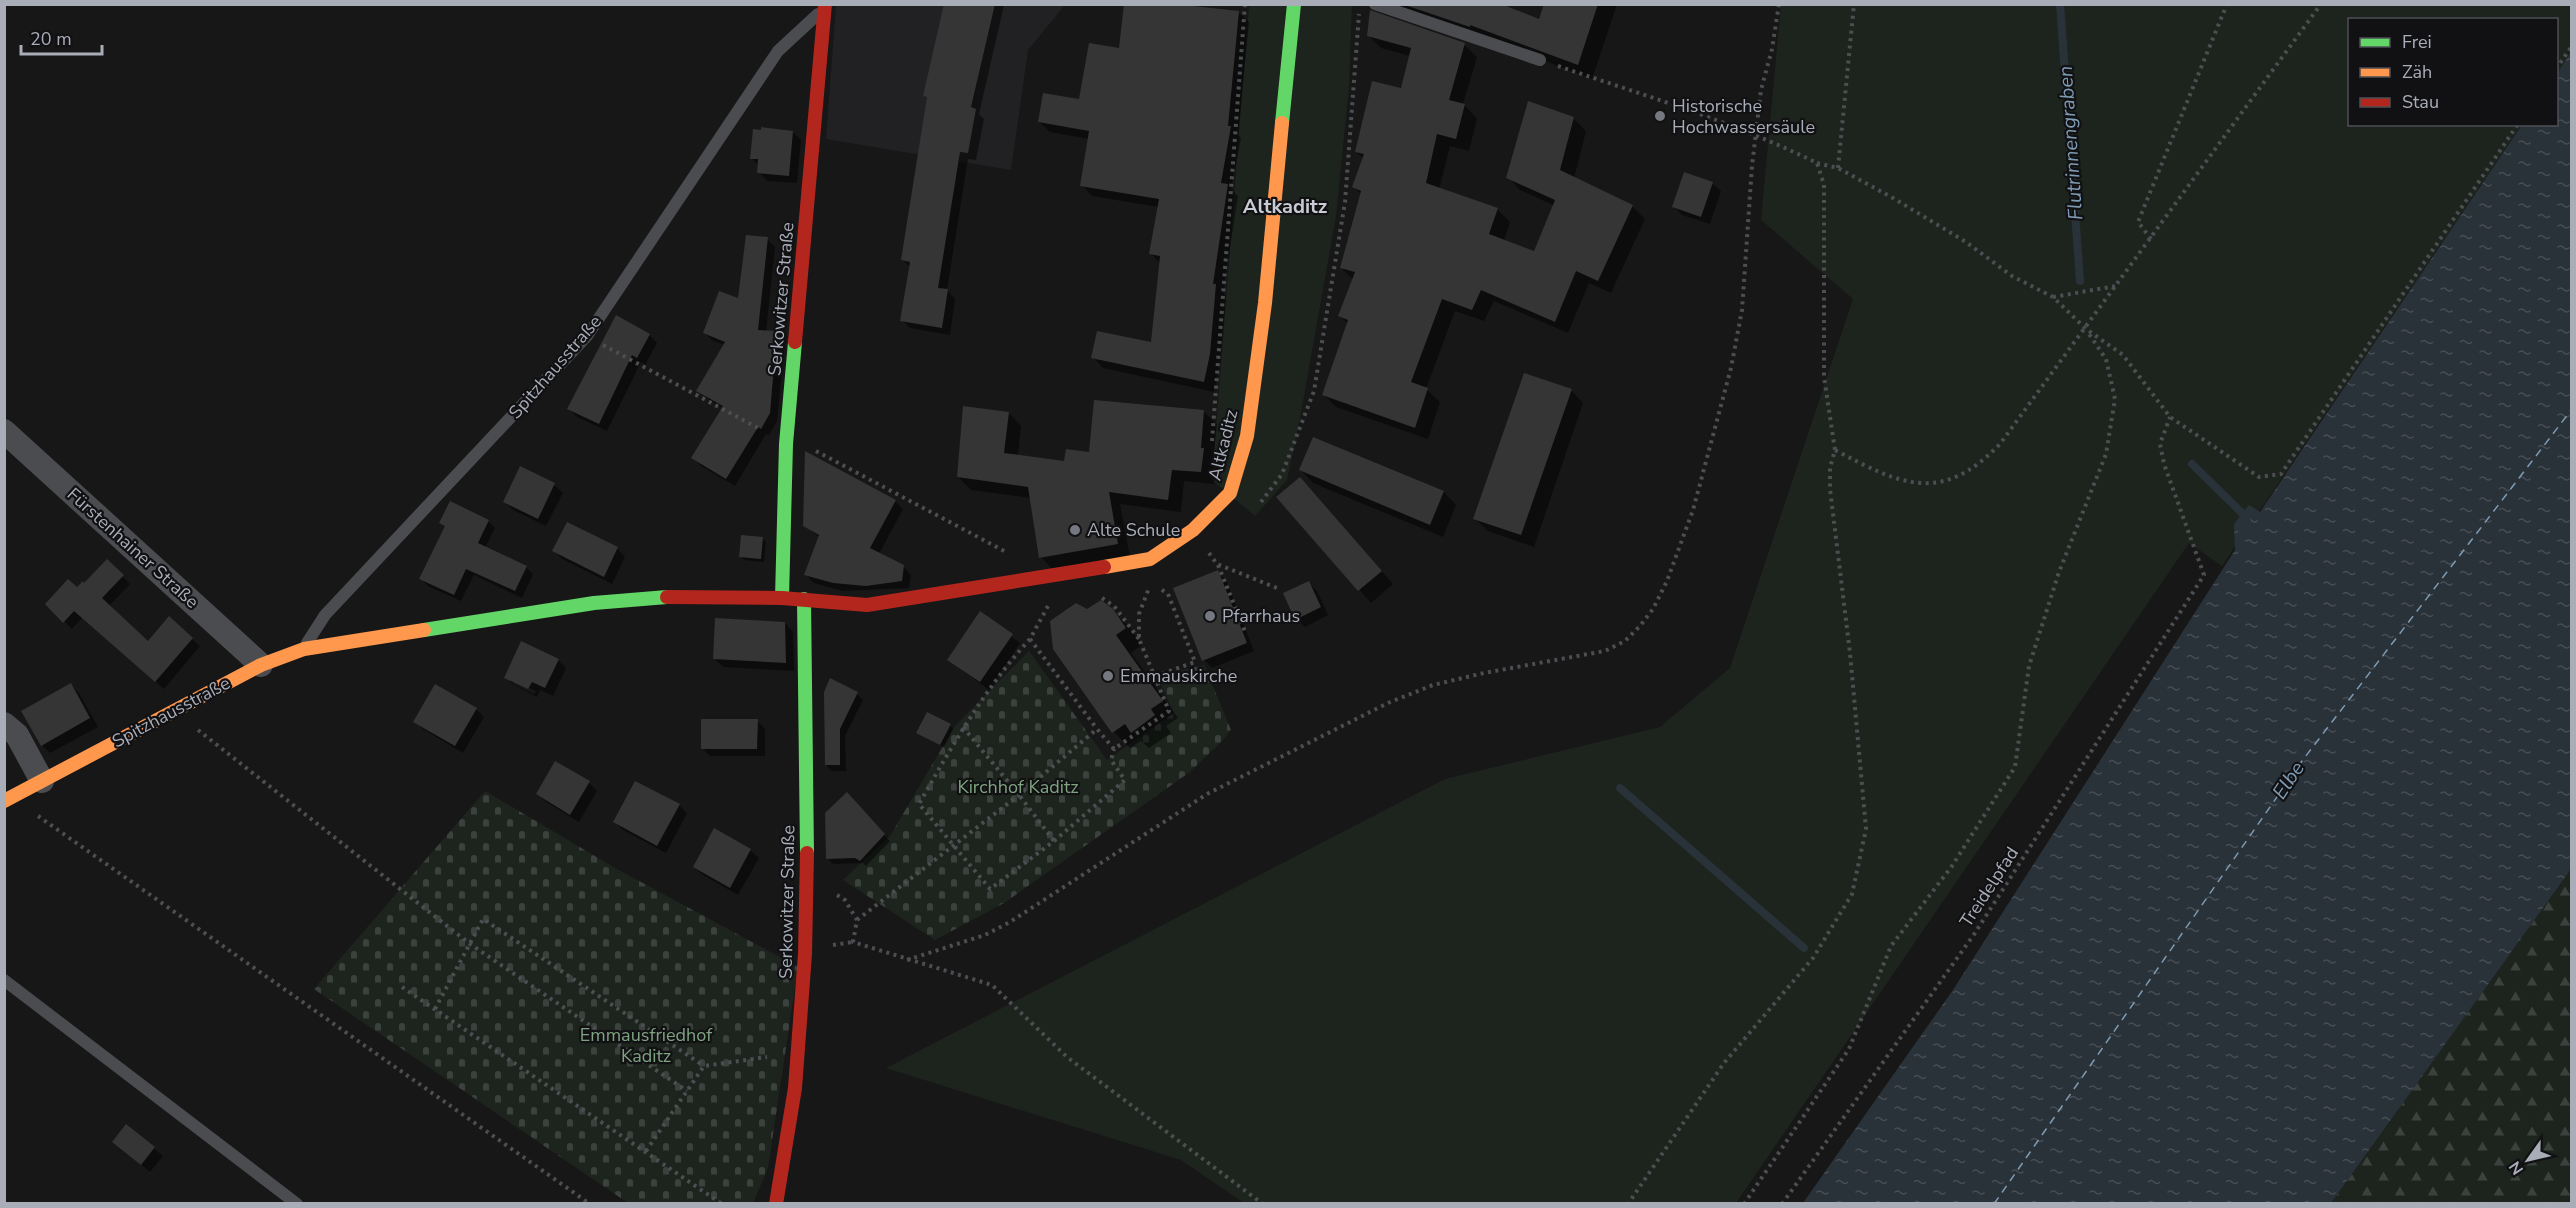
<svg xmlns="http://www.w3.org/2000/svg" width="2576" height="1208" viewBox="0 0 2576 1208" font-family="'Nunito Sans',sans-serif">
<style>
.built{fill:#212123}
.grass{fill:#1d241e}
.forest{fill:url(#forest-firs)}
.cemetery{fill:url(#cemetery-stones)}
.water{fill:url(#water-ripples)}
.shadow{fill:#0007;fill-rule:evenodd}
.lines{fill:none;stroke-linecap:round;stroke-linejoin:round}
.stream{stroke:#2a3239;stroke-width:8}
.ferry{stroke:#7f9bb3;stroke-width:1.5;stroke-dasharray:8 6;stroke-linecap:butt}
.building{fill:#353536}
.path{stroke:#4d4e52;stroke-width:4;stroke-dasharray:3 4.5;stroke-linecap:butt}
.lane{stroke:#4b4c50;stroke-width:12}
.street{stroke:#4b4c50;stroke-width:24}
.fast{stroke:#63d668;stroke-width:14}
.slow{stroke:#ff974d;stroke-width:14}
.jam{stroke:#b3261e;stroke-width:14}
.poi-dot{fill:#757880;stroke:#111113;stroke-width:2}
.labels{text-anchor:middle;stroke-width:4.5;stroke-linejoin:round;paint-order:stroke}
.poi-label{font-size:18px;fill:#a8adb8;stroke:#111113;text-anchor:start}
.street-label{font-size:18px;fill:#a8adb8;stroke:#111113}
.park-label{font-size:18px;fill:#7fa381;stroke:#111113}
.water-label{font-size:20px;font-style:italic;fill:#7f9bb3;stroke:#111113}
.neighbourhood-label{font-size:20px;font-weight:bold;fill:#c9ccd4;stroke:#111113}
</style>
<defs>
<pattern id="forest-firs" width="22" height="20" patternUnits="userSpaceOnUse" patternTransform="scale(1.5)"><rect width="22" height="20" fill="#1d241e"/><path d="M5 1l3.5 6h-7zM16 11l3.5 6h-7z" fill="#3b413d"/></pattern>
<pattern id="cemetery-stones" width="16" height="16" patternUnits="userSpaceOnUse" patternTransform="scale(1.5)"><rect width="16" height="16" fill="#1d241e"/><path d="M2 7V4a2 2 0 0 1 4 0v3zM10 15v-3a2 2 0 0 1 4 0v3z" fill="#3b413d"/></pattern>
<pattern id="water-ripples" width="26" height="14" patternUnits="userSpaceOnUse" patternTransform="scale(1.5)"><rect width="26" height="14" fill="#2a3239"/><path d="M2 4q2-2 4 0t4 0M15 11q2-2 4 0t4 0" fill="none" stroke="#464d54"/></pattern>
</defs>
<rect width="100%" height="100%" fill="#171717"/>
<polygon class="built" points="836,5 1065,5 1028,50 1011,170 826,139"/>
<g class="grass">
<polygon points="1249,5 1352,5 1349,87 1336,216 1301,413 1287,480 1255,516 1212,480"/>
<polygon points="1781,5 2571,5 2571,52 2557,75 2556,20 2350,20 2350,124 2522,125 2222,566 2189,543 1736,1203 1244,1203 1181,1160 886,1068 1445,779 1660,727 1730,668 1853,299 1761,220"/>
</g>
<polygon class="forest" points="2571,869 2571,1203 2331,1203"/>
<g class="cemetery">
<polygon points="1029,651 1107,760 1174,713 1161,684 1179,671 1204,665 1231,730 1224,739 1190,772 1004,903 935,940 843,880 890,836 955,726"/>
<polygon points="485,791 615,868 798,967 768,1168 753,1203 628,1203 314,989"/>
</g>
<polygon class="water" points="2571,52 2571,869 2331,1203 1803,1203 1953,990 2235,550 2234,524 2249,505 2260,512 2522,125 2556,124 2557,74"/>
<g class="shadow">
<polygon points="945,4 1004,5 979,114 984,119 976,160 968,159 947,290 955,299 950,335 910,328 902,320 911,268 903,260 928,99 925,95"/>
<polygon points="1381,4 1497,4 1540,20 1545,4 1617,4 1592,79 1485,38"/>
<polygon points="1238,12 1249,22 1238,135 1241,138 1231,189 1238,196 1223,293 1226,296 1220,365 1214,392 1103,368 1093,357 1152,344 1161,264 1151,254 1159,207 1092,196 1082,185 1089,139 1050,132 1039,122 1081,101 1120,49"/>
<polygon points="1369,36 1464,45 1477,57 1463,104 1477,118 1469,151 1450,146 1439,190 1498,210 1510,222 1504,241 1535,253 1555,206 1520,190 1508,177 1573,118 1586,131 1574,178 1632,206 1645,219 1611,293 1589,283 1568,333 1494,301 1484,321 1455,311 1426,389 1440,402 1428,439 1336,407 1324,395 1348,324 1340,316 1354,280 1341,268 1362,195 1354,187 1364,159 1356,152 1402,90 1410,56 1381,48"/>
<polygon points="793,132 801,140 797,183 767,181 759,172 759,166 751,158"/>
<polygon points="1712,183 1721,191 1710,224 1682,215 1674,207"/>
<polygon points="767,239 775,247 766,332 777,333 785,341 777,421 769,435 766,434 735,486 701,466 693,458 723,408 706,398 698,390 725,345 713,341 705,333 739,300"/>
<polygon points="649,335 657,343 645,365 641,362 607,431 577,417 569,409"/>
<polygon points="1571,390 1583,403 1534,547 1488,531 1475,519"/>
<polygon points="1204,412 1217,424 1213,459 1216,462 1214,484 1184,481 1181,512 1120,504 1130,557 1053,570 1041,557 1031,498 971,490 958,477 1009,413 1021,426 1018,456 1066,462"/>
<polygon points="1314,438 1444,492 1456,505 1443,537 1313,483 1301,470"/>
<polygon points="521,468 554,485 563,493 546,526 513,510 505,502"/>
<polygon points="1312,491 1393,584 1371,603 1278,497"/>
<polygon points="895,501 903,509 879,554 903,566 911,575 909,588 842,591 814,583 806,575 819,537 804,525"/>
<polygon points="488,521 495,528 485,548 526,567 533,574 522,598 474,575 461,601 428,586 421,579 446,527 441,523"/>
<polygon points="763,539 766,542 764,562 744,560 740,556"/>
<polygon points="617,548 625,557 612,584 562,559 554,551"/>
<polygon points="107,561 130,584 108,607 148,643 169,619 200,646 164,689 83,617 72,629 47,604 85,585"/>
<polygon points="1217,572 1226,580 1254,651 1212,668 1204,660"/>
<polygon points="1308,583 1317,591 1328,615 1305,627 1297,619"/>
<polygon points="1112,610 1129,627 1142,645 1131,653 1178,718 1166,726 1171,733 1149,748 1141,741 1130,748 1114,732 1088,611"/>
<polygon points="980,613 1020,643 989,690 949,660"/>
<polygon points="785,623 793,632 794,671 723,667 715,659"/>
<path d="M558,660L566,668L553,696L540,690L537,697L514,685L505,677ZM513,680L536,691L534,694L513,684Z"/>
<polygon points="71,685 79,693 98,727 50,753 42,745"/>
<polygon points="825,692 857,694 863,700 845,736 846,771 832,771 826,765"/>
<polygon points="476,709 484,717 463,753 423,729 415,721"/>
<polygon points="757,721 765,729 765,756 710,756 702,748"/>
<polygon points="950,725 953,729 944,747 918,732"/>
<polygon points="589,783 597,791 579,822 546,802 538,794"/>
<polygon points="852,800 890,841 866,866 863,863 833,864 827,858"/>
<polygon points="679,805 687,813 666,853 623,830 615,822"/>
<polygon points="750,850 759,858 738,895 703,875 694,867"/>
<polygon points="126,1126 163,1156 150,1172 114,1142"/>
</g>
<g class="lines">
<g class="stream">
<polyline points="2060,4 2080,281"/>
<polyline points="2192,464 2242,513 2247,522"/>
<polyline points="1620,788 1804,948"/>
</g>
<polyline class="ferry" points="1994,1204 2302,761 2572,409"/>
</g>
<g class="building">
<polygon points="944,4 995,4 971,107 976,109 968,153 960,152 938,288 948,289 942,328 900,321 910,262 901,260 927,97 923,96"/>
<polygon points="1124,4 1174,4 1239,11 1228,126 1231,126 1221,183 1228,184 1213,284 1216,284 1210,354 1204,382 1091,358 1097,331 1151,342 1160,256 1149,254 1159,199 1080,186 1089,131 1038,122 1043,93 1079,99 1089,43 1119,48"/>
<polygon points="1402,4 1501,4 1539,19 1544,4 1598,4 1578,65 1470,25 1470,27"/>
<polygon points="1370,10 1465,43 1449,100 1465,104 1456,139 1437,134 1426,183 1498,208 1489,234 1534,251 1555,200 1506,178 1528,101 1574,117 1560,170 1633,205 1598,281 1576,271 1555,322 1481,290 1472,310 1442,299 1411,382 1428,388 1415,428 1322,395 1348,320 1338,316 1355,272 1340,268 1361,191 1352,187 1364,154 1355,152 1372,81 1401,88 1411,48 1367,36"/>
<polygon points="761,127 793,131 789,176 757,173 758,159 750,159 753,129 761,130"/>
<polygon points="1684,172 1713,182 1701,217 1672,207"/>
<polygon points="746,235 768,237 758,330 777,331 770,413 761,429 758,427 726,479 691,458 723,406 696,391 725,342 703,333 719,291 738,298"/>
<polygon points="616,315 650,334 637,358 632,355 599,424 567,409"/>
<polygon points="1524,373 1572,389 1521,535 1473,519"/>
<polygon points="1094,400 1204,410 1201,448 1204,448 1201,472 1172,470 1168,500 1109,492 1118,544 1039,558 1028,487 957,477 963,406 1009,412 1004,453 1064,461 1066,449 1089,452"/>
<polygon points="1313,437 1444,491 1430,525 1299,470"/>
<polygon points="805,451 896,500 870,548 904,565 902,581 866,586 833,583 804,575 819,535 803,526"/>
<polygon points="520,466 555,483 538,519 503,502"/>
<polygon points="1300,477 1382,571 1358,591 1276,497"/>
<polygon points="450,501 489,520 478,543 527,566 515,591 466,569 454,595 419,579 445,526 439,523"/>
<polygon points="567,522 618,547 604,577 552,551"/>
<polygon points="741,535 763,537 761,559 739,557"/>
<polygon points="107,559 124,575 102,598 148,641 169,616 193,638 155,682 74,611 63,623 45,604 68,579 77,587 83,581 84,583"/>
<polygon points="1218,570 1247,643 1202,661 1173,588"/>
<polygon points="1309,581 1321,607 1295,620 1283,593"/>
<polygon points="1101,600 1113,609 1126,628 1116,635 1163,701 1151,709 1155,715 1131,733 1125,724 1112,733 1053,649 1050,621 1076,603 1087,609"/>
<polygon points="980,611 1013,634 980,682 947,660"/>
<polygon points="715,618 785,622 786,663 713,659"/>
<polygon points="521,641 559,659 545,688 532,682 528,689 504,678"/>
<polygon points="830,678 858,692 840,729 840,765 825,765 824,692"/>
<polygon points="71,683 90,718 41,746 21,711"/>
<polygon points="435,684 477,708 455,746 413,722"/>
<polygon points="927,712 951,724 940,745 916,733"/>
<polygon points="701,719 758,719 757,749 701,749"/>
<polygon points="555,761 590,781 570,815 536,794"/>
<polygon points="635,781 680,804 657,846 613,822"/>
<polygon points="847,792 885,834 860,861 855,858 826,859 825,813"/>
<polygon points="714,828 751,849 730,888 693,867"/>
<polygon points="126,1124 155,1147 141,1165 112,1142"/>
</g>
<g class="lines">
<g class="path">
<path d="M1558,66C1646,96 1734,122 1817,163L1824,185V377L1835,450L1830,468V489L1850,653L1866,829L1852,894L1813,958L1724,1063L1628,1204"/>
<polyline points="2556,69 2572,46"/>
<polyline points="1817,163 1838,168 1893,198 1966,242 2012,276 2053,297 2086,329 2123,355 2170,417 2259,477 2281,474 2518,124"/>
<polyline points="1838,168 1854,4"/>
<polyline points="2151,239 2138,222 2227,4"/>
<polyline points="2053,297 2116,286"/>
<polyline points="603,345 758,428"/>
<polyline points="1212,441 1245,4"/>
<path d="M1835,450C1901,485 1941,505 2000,444L2321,4"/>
<polyline points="816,451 1008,553"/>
<polyline points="1261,502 1282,474 1314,391 1345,202 1359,14"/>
<polyline points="1209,553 1217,564 1277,588"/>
<polyline points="1218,565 1246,634"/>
<polyline points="1102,598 1114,606 1139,639"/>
<polyline points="1048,606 1030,639 1097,729"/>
<path d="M1030,639C985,688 952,746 919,804L990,889L1054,841L1125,780L1111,760L1114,749"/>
<polyline points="1155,676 1195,662 1168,594 1159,588"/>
<polyline points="963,727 1019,795 1054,841"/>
<polyline points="198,730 470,944 687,1091"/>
<polyline points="38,816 590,1204"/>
<polyline points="837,895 845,900 857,920 853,942 992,985 1067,1057 1263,1204"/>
<polyline points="857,920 1019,795 1097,729 1114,749 1169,711 1139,639 1139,614 1149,588"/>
<polyline points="833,945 853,942"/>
<polyline points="907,960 985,935 1010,922 1207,794 1388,703 1433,685 1484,673 1605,651 1625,641 1640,626 1653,609 1667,581 1693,510 1731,368 1742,310 1752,166 1761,90 1772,49 1779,4"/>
<polyline points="402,987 722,1204"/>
<polyline points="435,1009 483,919 704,1066"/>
<polyline points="646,1151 704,1066 767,1057"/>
<polyline points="1744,1204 1849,1049 1891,946 1952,866 2015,767 2029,666 2059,572 2106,454 2115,399 2106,359 2087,331"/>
<polyline points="1782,1204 1975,933 2204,575 2164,464 2160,444 2170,417"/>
</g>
<g class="lane">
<polyline points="1375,4 1540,60"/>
<polyline points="307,643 325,615 587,336 778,51 818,14"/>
<polyline points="4,980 297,1204"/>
</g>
<g class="street">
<polyline points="4,431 261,665"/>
<polyline points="4,724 17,735 42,781"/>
</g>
<g class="fast">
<polyline points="1282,123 1294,4"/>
<polyline points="782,598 786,444 795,342"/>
<polyline points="804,599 807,853"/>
<polyline points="424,630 594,603 667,597"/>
</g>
<g class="slow">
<polyline points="1104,567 1150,559 1193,530 1230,493 1247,436 1265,303 1282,123"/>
<polyline points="4,801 261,665 304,649 424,630"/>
</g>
<g class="jam">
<polyline points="795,342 825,4"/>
<polyline points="667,597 782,598 867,605 1104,567"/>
<polyline points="776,1204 795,1088 805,954 807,853"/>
</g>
</g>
<g class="poi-dot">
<circle cx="1660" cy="116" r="6"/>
<circle cx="1075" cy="530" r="6"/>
<circle cx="1210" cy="616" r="6"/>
<circle cx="1108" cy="676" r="6"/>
</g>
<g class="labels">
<g class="poi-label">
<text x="1672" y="112">Historische<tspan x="1672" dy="21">Hochwassersäule</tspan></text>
<text x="1087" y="536">Alte Schule</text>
<text x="1222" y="622">Pfarrhaus</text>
<text x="1120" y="682">Emmauskirche</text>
</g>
<g class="street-label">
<text transform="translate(781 299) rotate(-85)" y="6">Serkowitzer Straße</text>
<text transform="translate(555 367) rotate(-49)" y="6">Spitzhausstraße</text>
<text transform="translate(1223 445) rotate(-76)" y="6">Altkaditz</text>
<text transform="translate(133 548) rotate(42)" y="6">Fürstenhainer Straße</text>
<text transform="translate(171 712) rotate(-28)" y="6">Spitzhausstraße</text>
<text transform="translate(1989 887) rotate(-57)" y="6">Treidelpfad</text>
<text transform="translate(787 902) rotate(-89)" y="6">Serkowitzer Straße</text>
</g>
<g class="park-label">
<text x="1018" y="793">Kirchhof Kaditz</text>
<text x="646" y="1041">Emmausfriedhof<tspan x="646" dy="21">Kaditz</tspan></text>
</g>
<g class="water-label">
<text transform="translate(2070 143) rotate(-94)" y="7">Flutrinnengraben</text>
<text transform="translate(2288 780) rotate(-56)" y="7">Elbe</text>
</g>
<g class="neighbourhood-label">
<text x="1285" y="213">Altkaditz</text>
</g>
</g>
<rect width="2576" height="1208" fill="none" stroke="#a8adb8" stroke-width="12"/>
<rect x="2348" y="18" width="210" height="108" fill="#111113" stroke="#4d4f55" stroke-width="1.5"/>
<rect x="2360" y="38" width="30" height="9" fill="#63d668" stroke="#4d4f55" stroke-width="1.5"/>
<text x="2402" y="48" font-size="18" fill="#a8adb8">Frei</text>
<rect x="2360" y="68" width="30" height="9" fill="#ff974d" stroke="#4d4f55" stroke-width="1.5"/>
<text x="2402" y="78" font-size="18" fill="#a8adb8">Zäh</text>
<rect x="2360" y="98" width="30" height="9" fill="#b3261e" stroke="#4d4f55" stroke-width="1.5"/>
<text x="2402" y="108" font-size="18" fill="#a8adb8">Stau</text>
<g transform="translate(2528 1160) rotate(236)" stroke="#111113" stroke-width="4.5" paint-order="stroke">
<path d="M0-4.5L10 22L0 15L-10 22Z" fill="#a8adb8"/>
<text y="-9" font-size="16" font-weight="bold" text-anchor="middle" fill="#a8adb8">N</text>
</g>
<path d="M21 45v9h81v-9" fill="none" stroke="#a8adb8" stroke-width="3"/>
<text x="30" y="45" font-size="18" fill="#a8adb8" stroke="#111113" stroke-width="4.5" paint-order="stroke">20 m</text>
</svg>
